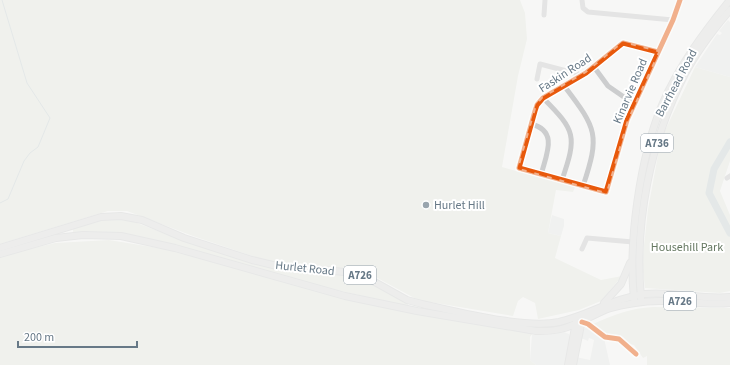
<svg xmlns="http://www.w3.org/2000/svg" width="730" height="365" viewBox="0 0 730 365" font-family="'Source Sans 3',sans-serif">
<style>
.built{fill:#e7e9e9}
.green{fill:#e6e9e3}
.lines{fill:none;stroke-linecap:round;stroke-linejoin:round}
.stream{stroke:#ccd5d7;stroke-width:1}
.river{stroke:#ccd5d7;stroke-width:7}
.major-casing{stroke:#d4d5d6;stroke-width:8}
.minor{stroke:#cccdce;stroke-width:5}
.major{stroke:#e0e1e1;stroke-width:6}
.cycleway-casing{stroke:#fff;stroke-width:8}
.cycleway{stroke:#e8590c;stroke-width:5}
.marked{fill:none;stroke:#e8590c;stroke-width:3;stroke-dasharray:8 5;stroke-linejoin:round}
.poi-dot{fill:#99a5ae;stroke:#fff;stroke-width:1.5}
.labels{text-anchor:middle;stroke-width:4;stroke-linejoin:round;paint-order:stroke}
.shield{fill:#fff;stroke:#95a1ab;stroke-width:1}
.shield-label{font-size:11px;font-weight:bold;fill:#677987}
.street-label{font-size:12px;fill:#677987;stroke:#fff}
.poi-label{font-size:12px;fill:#677987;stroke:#fff;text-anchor:start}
.park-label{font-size:12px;fill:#667962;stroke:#fff}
</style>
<rect width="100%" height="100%" fill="#f7f7f6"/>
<g class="built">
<polygon points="728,20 730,22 730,77 695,67 717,34 720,35 722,33 719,31"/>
<polygon points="552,215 564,219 564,226 561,236 548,233"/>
<polygon points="588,326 604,338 610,365 575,365 576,357 590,360 594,340 589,338 588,341 581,338 584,329"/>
<polygon points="564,332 569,334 570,337 565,365 536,365 530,360 532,335 545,335"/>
</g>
<g class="green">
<polygon points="0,0 520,0 525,13 527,39 518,76 502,167 575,187 573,192 556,190 548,233 561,236 555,258 601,280 622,276 601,301 579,310 538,319 535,303 523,297 518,301 513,316 418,300 370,274 359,270 270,262 193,236 127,211 108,211 0,244"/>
<polygon points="695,67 730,77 730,161 720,191 730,215 730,291 720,293 645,288 642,264 648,209 661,139"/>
<polygon points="115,218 129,220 190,243 273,269 341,273 364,279 408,304 408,306 336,290 145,238 104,232 73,233 73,229 106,219"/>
<polygon points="109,240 171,250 329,294 533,333 530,337 530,360 536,365 0,365 0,256 55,243"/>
<path d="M653,307L730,308V365H647V356L643,358L634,345L628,344L623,337C610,336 602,334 593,324C613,315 631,308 653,307Z"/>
</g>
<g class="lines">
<polyline class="stream" points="0,203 8,199 24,161 30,153 38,147 50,118 27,83 2,0"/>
<polyline class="river" points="730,142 714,169 709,193 730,233"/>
<defs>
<g id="major">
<path d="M0,248L101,217L121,216L142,220L184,238L252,260L277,266L345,272L364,276L407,300L422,304C459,312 524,329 559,322C590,315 613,298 645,294C674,291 702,300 730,297"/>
<path d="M0,254L56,238L83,235L121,236L175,248L345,296L417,311L536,331C568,332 578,322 605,310C615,306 625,305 635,303C667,297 698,306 730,303"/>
<path d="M641,298C634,223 650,142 685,74C697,51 713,30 730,10"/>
<path d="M634,299C628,242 640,158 662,105C678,67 704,32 730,0"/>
<polyline points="604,303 621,284 630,263"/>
<polyline points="568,365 576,322"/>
<polyline points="573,365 582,320"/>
</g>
</defs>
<use href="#major" class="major-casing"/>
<g class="minor">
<polyline points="582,0 583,8 588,12 673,20"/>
<polyline points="544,15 545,0"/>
<polyline points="658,52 623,43 586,73 543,98 537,105 535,111 519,168 606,192 627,120 673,20 680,0"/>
<polyline points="594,67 608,86 634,104"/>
<polyline points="537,79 540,64 578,74 579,78"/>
<path d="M565,87C597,129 600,135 583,186"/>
<path d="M543,98C576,131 577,136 562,180"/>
<path d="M531,124C559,131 546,155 541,175"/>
<polyline points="727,178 730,176"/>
<polyline points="582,249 587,238 633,242"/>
<polyline points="582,322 588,324 605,337 619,339 636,354"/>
</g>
<use href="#major" class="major"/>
<defs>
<g id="cycleway">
<polyline points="658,52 623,43 586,73 543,98 537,105 535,111 519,168 606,192 627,120 673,20 680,0"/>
<polyline points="582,322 588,324 605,337 619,339 636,354"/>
</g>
</defs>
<use href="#cycleway" class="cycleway-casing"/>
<use href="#cycleway" class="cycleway"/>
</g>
<path d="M0 0H730V365H0ZM623,43L658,52L627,120L606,192L519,168L537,105L543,98L586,73Z" fill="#f7f7f6" fill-opacity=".55" fill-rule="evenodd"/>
<path class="marked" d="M623,43L658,52L627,120L606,192L519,168L537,105L543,98L586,73Z"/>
<circle class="poi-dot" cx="426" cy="205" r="4"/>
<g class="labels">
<g class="shield">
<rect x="641" y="134" width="32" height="18" rx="3"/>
<rect x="344" y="266" width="32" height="18" rx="3"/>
<rect x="664" y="292" width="32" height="18" rx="3"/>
</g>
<g class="shield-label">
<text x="657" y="147">A736</text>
<text x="360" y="279">A726</text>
<text x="680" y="305">A726</text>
</g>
<g class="street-label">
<text transform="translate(565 73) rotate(-33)" y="4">Faskin Road</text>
<text transform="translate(676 83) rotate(-62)" y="4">Barrhead Road</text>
<text transform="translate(630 91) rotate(-67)" y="4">Kinarvie Road</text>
<text transform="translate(305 268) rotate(6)" y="4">Hurlet Road</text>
</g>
<g class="poi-label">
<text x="434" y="209">Hurlet Hill</text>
</g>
<g class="park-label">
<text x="687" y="251">Househill Park</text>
</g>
</g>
<path d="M18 341v6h119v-6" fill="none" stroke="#677987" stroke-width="2"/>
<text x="24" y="341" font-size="12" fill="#677987" stroke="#ffffff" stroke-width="3" paint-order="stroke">200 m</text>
</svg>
